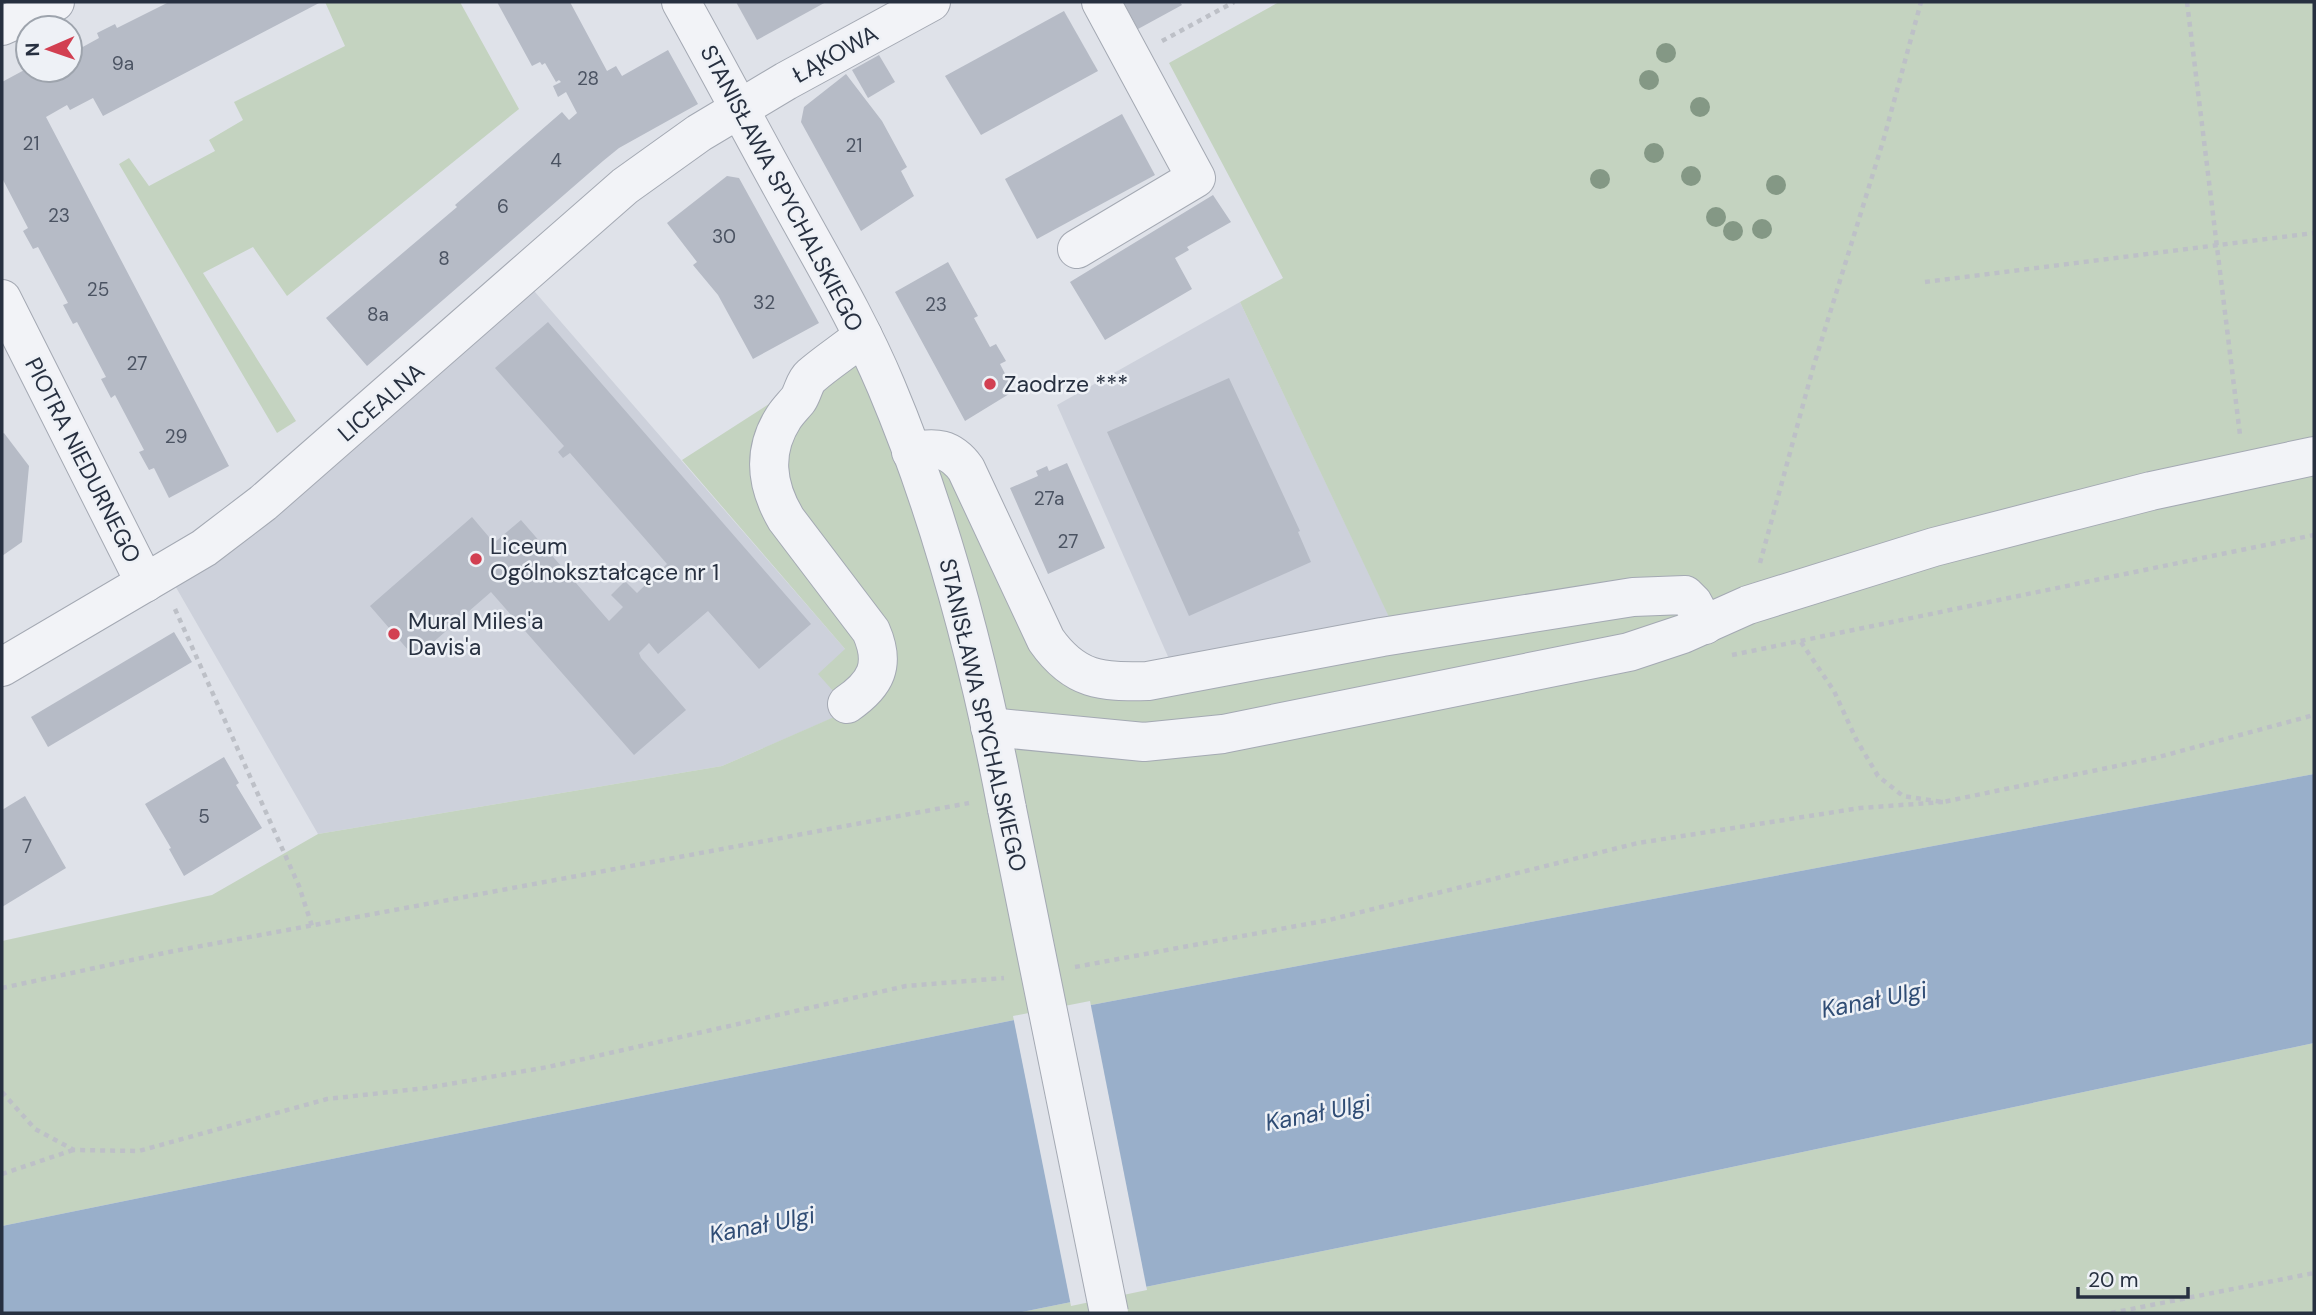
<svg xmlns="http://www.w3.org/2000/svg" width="2316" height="1315" viewBox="0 0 2316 1315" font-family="'DM Sans',sans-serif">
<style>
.built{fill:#cdd1db}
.green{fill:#c4d3c0}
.water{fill:#99afca}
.pier{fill:#dfe2e9}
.building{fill:#b6bbc6}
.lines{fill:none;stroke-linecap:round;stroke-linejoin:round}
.minor-casing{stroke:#a4a9b3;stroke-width:40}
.path{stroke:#bdc0c7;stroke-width:4.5;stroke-dasharray:5 5;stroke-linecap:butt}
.minor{stroke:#f2f3f7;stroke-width:38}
.minor-bridge-casing{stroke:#a4a9b3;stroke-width:40;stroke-linecap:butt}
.minor-bridge{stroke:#f2f3f7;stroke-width:38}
.tree{fill:#849885}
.poi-dot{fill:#d23f51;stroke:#eef1f6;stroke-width:2.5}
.labels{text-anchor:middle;stroke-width:5;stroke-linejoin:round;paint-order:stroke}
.number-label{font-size:19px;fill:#4b5362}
.street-label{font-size:23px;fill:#273040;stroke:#eef1f6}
.poi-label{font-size:23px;fill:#273040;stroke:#eef1f6;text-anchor:start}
.water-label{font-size:24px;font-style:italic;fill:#304d75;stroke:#eef1f6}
</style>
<rect width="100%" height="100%" fill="#dfe2e9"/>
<g class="built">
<polygon points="522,277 845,649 847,704 851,710 722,766 318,834 166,570"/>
<polygon points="1240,302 1398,635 1177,677 1057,405"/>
</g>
<g class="green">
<polygon points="325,2 460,2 519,109 287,296 253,247 203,273 296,421 277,433 119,164 129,158 149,186 215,151 209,140 243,120 234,102 345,46"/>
<polygon points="1279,2 2314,2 2314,774 1049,1013 2,1226 2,941 212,895 318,834 722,766 850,710 818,674 845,649 682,460 808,379 863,336 931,447 1075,670 1397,634 1240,302 1283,278 1169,63"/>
<polygon points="2314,1043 2314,1313 1017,1313 1643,1186"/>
</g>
<polygon class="water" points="2314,774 2314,1043 1643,1186 1017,1313 2,1313 2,1226 1049,1013"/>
<polygon class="pier" points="1090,1001 1147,1290 1071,1306 1013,1016"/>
<g class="building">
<polygon points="169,2 321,2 103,116 93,98 70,110 67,105 46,117 229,466 169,498 154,468 149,470 139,452 144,450 115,395 111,398 101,379 106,377 77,322 73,324 63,305 68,303 38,247 33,249 23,231 28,228 2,178 2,82 28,68 70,70 70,54 99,38 97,33 115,24 117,28"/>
<polygon points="497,2 570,2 607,71 616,66 622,76 668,50 698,104 619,148 603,161 367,366 326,318 457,207 455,205 562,112 569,120 577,113 566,92 558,97 553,86 561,82 559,80 556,82 545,63 542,65 540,62 532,66"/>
<polygon points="736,2 826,2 757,40"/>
<polygon points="1123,2 1180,2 1182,5 1138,29"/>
<polygon points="1064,11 1098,71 981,135 945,76"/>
<polygon points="879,55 895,82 868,98 852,70"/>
<polygon points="846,74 882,121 907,167 901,171 914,196 861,231 801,122 804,107"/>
<polygon points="1122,114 1155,175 1037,239 1005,179"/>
<polygon points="727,176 739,178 819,323 753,359 718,295 693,265 697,262 667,223"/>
<polygon points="1213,195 1231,222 1187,247 1189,250 1175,258 1192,289 1105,340 1070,282"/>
<polygon points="948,262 978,316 974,318 990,347 996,344 1006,361 1000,364 1014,391 965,421 895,292"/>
<polygon points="548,322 811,624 759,669 708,611 658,654 649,643 639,653 641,658 686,710 634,755 491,592 415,658 370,606 472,517 494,543 521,520 609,621 623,607 611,595 625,581 637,593 667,564 570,453 563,458 558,452 564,446 495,368"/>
<polygon points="1229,378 1300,531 1298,532 1311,562 1189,616 1107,432"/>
<polygon points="4,433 29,466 22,542 2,556 2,434"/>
<polygon points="1067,463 1105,548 1048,574 1010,488 1038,476 1036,471 1047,466 1049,471"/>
<polygon points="174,632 192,662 48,747 31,717"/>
<polygon points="224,757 239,783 236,785 262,828 184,876 169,849 171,848 145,804"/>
<polygon points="25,796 66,868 2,907 2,810"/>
</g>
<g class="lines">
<defs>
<g id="minor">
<path d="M681,2C719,70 755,139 793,207C825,265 860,324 886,386C943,521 980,665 1007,809"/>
<polyline points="2,26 55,2"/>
<polyline points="1077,249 1196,178 1101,2"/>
<polyline points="2,299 145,583"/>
<path d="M911,452C935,446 951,448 966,469L1046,640C1075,681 1101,682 1148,681L1382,637L1633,597L1685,595L1693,603L1705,625"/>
<polyline points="2,667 204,548 263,503 625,186 699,133 786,81 931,2"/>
<path d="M847,704C876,684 886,665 871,631L786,519C766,485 762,451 784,417C788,411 793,406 798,400C803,393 804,382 811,376C827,362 846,350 863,336"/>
<polyline points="990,727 1144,742 1223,734 1629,652 1683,634 1748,605 1934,547 2151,491 2314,456"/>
</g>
</defs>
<use href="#minor" class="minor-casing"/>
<g class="path">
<polyline points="2187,2 2240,435"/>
<polyline points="1162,41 1234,2"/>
<polyline points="1925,282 2314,233"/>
<polyline points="1760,563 1813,368 1884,138 1921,2"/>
<polyline points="175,609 299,886 312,926"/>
<polyline points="1801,642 1834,691 1856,739 1878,776 1903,796 1943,802 2155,758 2314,715"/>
<polyline points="1732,655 2314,535"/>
<polyline points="1075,967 1329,920 1638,843 1860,808 1943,802"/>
<polyline points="2,988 169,952 969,803"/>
<polyline points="2,1092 35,1129 74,1150 139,1151 327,1099 426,1088 548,1067 906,986 1004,978"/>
<polyline points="2,1174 73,1150"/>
<polyline points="2111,1313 2314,1273"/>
</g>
<use href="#minor" class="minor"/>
<defs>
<polyline id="minor-bridge" points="1007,809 1109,1313"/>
</defs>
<use href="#minor-bridge" class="minor-bridge-casing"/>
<use href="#minor-bridge" class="minor-bridge"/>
</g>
<g class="tree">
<circle cx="1666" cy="53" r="10"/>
<circle cx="1649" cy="80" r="10"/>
<circle cx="1700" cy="107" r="10"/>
<circle cx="1654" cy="153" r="10"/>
<circle cx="1691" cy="176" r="10"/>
<circle cx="1600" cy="179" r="10"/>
<circle cx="1776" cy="185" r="10"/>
<circle cx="1716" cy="217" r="10"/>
<circle cx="1762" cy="229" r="10"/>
<circle cx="1733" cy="231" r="10"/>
</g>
<g class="poi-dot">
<circle cx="990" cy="384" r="7"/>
<circle cx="476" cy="559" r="7"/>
<circle cx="394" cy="634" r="7"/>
</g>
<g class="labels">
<g class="number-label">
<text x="123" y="70">9a</text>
<text x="588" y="85">28</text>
<text x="31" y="150">21</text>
<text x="854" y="152">21</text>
<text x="556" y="167">4</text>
<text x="503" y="213">6</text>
<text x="59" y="222">23</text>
<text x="724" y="243">30</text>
<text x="444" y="265">8</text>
<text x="98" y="296">25</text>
<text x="764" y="309">32</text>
<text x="936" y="311">23</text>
<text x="378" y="321">8a</text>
<text x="137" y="370">27</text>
<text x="176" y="443">29</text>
<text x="1049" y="505">27a</text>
<text x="1068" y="548">27</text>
<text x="204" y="823">5</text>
<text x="27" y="853">7</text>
</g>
<g class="street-label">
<text transform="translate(835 54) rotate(-29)" y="8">ŁĄKOWA</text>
<text transform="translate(782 188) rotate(62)" y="8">STANISŁAWA SPYCHALSKIEGO</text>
<text transform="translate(381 402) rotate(-41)" y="8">LICEALNA</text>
<text transform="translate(83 460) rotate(63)" y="8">PIOTRA NIEDURNEGO</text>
<text transform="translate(983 715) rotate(77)" y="8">STANISŁAWA SPYCHALSKIEGO</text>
</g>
<g class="poi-label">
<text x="1004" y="392">Zaodrze ***</text>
<text x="490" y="554">Liceum<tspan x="490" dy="26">Ogólnokształcące nr 1</tspan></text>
<text x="408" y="629">Mural Miles'a<tspan x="408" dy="26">Davis'a</tspan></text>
</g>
<g class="water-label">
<text transform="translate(1874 1000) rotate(-11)" y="8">Kanał Ulgi</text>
<text transform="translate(1318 1113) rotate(-11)" y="8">Kanał Ulgi</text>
<text transform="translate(762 1225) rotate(-11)" y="8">Kanał Ulgi</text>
</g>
</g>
<rect width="2316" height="1315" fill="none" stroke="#273040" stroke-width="7"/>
<g transform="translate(49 49) rotate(268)"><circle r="33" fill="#eef1f6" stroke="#9ea4ad" stroke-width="2"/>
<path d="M0-5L12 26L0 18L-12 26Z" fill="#d23f51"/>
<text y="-10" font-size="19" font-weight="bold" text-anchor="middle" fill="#273040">N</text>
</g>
<path d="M2078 1287v10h110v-10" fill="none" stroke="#273040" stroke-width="3.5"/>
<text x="2088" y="1287" font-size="21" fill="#273040" stroke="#eef1f6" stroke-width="5" paint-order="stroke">20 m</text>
</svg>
